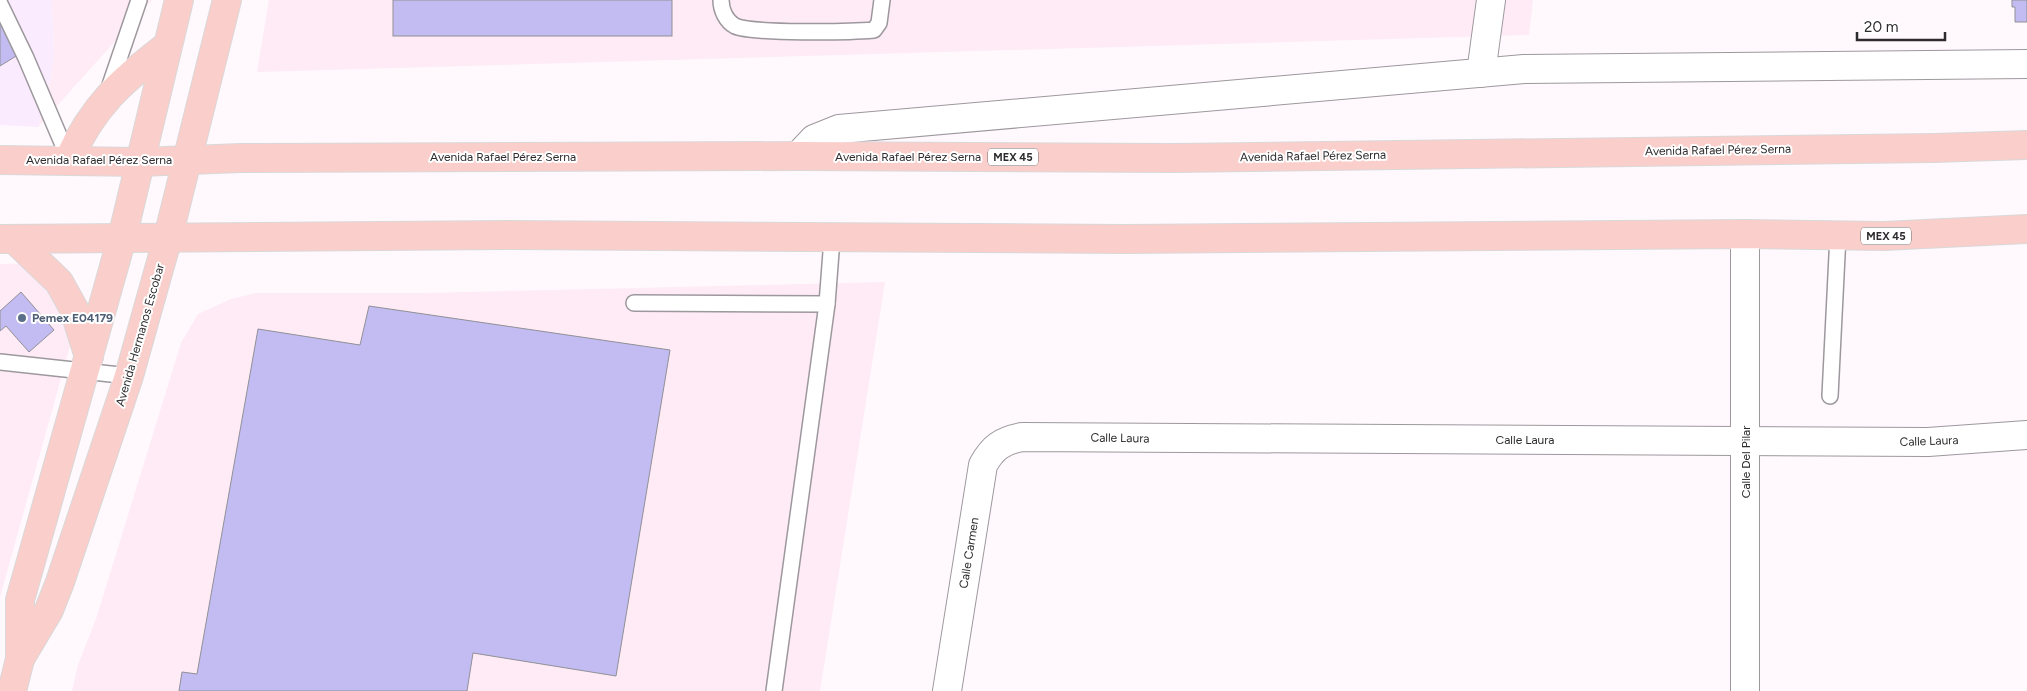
<svg xmlns="http://www.w3.org/2000/svg" width="2027" height="691" viewBox="0 0 2027 691" font-family="Figtree,sans-serif">
<style>
.commercial{fill:#faebff}
.industrial{fill:#feebf5}
.building{fill:#c2bcf2;stroke:#919096}
.lines{fill:none;stroke-linecap:round;stroke-linejoin:round}
.lane-casing{stroke:#9d989d;stroke-width:18}
.street-casing{stroke:#9d989d;stroke-width:30}
.primary-casing{stroke:#d9d9d9;stroke-width:30}
.lane{stroke:#fff;stroke-width:15}
.street{stroke:#fff;stroke-width:28}
.primary{stroke:#faceca;stroke-width:28}
.service-dot{fill:#5c6f8a;stroke:#fff;stroke-width:2}
.labels{text-anchor:middle;stroke-width:4;stroke-linejoin:round;paint-order:stroke}
.shield{fill:#fff;stroke:#6c6b6c;stroke-width:1}
.shield-label{font-size:11px;font-weight:bold;fill:#2d2b2d}
.street-label{font-size:12px;fill:#2d2b2d;stroke:#fff}
.service-label{font-size:12px;font-weight:bold;fill:#4e5e75;stroke:#fff;text-anchor:start}
</style>
<rect width="100%" height="100%" fill="#fff9fe"/>
<polygon class="commercial" points="0,0 52,0 54,54 51,78 38,127 0,125"/>
<g class="industrial">
<polygon points="52,0 152,0 38,127 51,78 54,54"/>
<polygon points="269,0 1533,0 1529,35 257,72"/>
<polygon points="48,263 82,303 0,597 0,264"/>
<polygon points="885,282 820,691 72,691 78,665 96,619 181,343 198,314 231,299 256,293 424,293"/>
</g>
<g class="building">
<rect x="393" y="0" width="279" height="36"/>
<polygon points="2012,0 2027,0 2027,22 2015,22 2015,7 2012,7"/>
<polygon points="0,18 21,53 0,66"/>
<polygon points="21,292 54,330 29,352 6,326 0,331 0,311"/>
<polygon points="369,306 670,350 616,676 473,653 467,691 179,691 182,672 197,674 258,329 360,345"/>
</g>
<g class="lines">
<defs>
<g id="lane">
<path d="M721,0C721,10 726,21 735,26C753,34 851,32 874,30L879,23L882,0"/>
<polyline points="0,4 26,58 69,159"/>
<polyline points="108,91 139,0"/>
<polyline points="634,303 827,304"/>
<polyline points="0,362 129,376"/>
<polyline points="1830,396 1838,235"/>
<polyline points="774,691 827,304 832,239"/>
</g>
<g id="street">
<polyline points="1481,73 1491,0"/>
<polyline points="798,156 814,139 839,129 1524,69 2027,64"/>
<polyline points="1745,234 1745,691"/>
<path d="M947,691L983,465C993,447 1002,441 1022,437L1928,442L2027,435"/>
</g>
<g id="primary">
<path d="M69,159C93,106 121,81 167,46"/>
<polyline points="0,160 140,162 241,158 798,156 1174,158 1934,148 2027,145"/>
<polyline points="0,239 508,235 1125,239 1745,234 1884,236 2027,229"/>
<polyline points="14,239 59,282 74,309 89,357"/>
<polyline points="21,657 49,610 60,582 129,376 168,237 227,0"/>
<polyline points="12,691 20,659 20,600 122,238 179,0"/>
</g>
</defs>
<use href="#lane" class="lane-casing"/>
<use href="#street" class="street-casing"/>
<use href="#primary" class="primary-casing"/>
<use href="#lane" class="lane"/>
<use href="#street" class="street"/>
<use href="#primary" class="primary"/>
</g>
<circle class="service-dot" cx="22" cy="318" r="5"/>
<g class="labels">
<g class="shield">
<rect x="988" y="148.5" width="50" height="17" rx="4"/>
<rect x="1861" y="227.5" width="50" height="17" rx="4"/>
</g>
<g class="shield-label">
<text x="1013" y="161">MEX 45</text>
<text x="1886" y="240">MEX 45</text>
</g>
<g class="street-label">
<text transform="translate(1718 150) rotate(-1)" y="4">Avenida Rafael Pérez Serna</text>
<text transform="translate(1313 156) rotate(-1)" y="4">Avenida Rafael Pérez Serna</text>
<text x="503" y="161">Avenida Rafael Pérez Serna</text>
<text x="908" y="161">Avenida Rafael Pérez Serna</text>
<text x="99" y="164">Avenida Rafael Pérez Serna</text>
<text transform="translate(140 335) rotate(-74)" y="4">Avenida Hermanos Escobar</text>
<text transform="translate(1120 438) rotate(1)" y="4">Calle Laura</text>
<text x="1525" y="444">Calle Laura</text>
<text transform="translate(1929 441) rotate(-2)" y="4">Calle Laura</text>
<text transform="translate(1746 462) rotate(-90)" y="4">Calle Del Pilar</text>
<text transform="translate(969 553) rotate(-81)" y="4">Calle Carmen</text>
</g>
<g class="service-label">
<text x="32" y="322">Pemex E04179</text>
</g>
</g>
<path d="M1857 32v8h88v-8" fill="none" stroke="#2d2b2d" stroke-width="2.5"/>
<text x="1864" y="32" font-size="15" fill="#2d2b2d" stroke="#ffffff" stroke-width="4" paint-order="stroke">20 m</text>
</svg>
